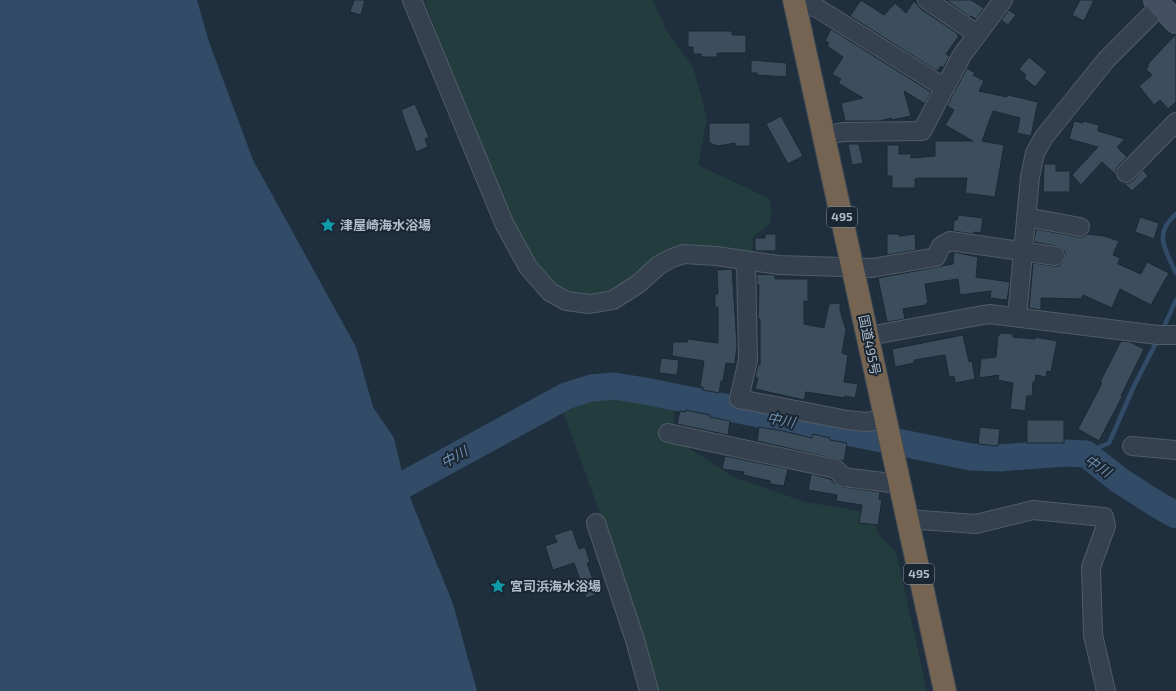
<svg xmlns="http://www.w3.org/2000/svg" width="1176" height="691" viewBox="0 0 1176 691" font-family="'Exo 2','Noto Sans JP',sans-serif">
<style>
.green{fill:#233d3f}
.water{fill:#324c67}
.lines{fill:none;stroke-linecap:round;stroke-linejoin:round}
.stream{stroke:#324c67;stroke-width:4.5}
.river{stroke:#324c67;stroke-width:27}
.building{fill:#3c4e5d;stroke:#1c2834}
.street-casing{stroke:#505c68;stroke-width:20}
.secondary-casing{stroke:#505c68;stroke-width:24}
.highway-casing{stroke:#3d4955;stroke-width:24}
.street{stroke:#35414e;stroke-width:18}
.secondary{stroke:#425061;stroke-width:22}
.highway{stroke:#746451;stroke-width:22}
.labels{text-anchor:middle;stroke-width:4;stroke-linejoin:round;paint-order:stroke}
.shield{fill:#1a2632;stroke:#838f9c;stroke-width:1}
.shield-label{font-size:12px;font-weight:bold;fill:#b0bcc9}
.poi-label{font-size:13px;font-weight:bold;fill:#b0bcc9;stroke:#1a2632;text-anchor:start}
.street-label{font-size:13px;fill:#b0bcc9;stroke:#1a2632}
.water-label{font-size:14px;font-style:italic;fill:#6d8fb0;stroke:#1a2632}
</style>
<rect width="100%" height="100%" fill="#202f3e"/>
<g class="green">
<polygon points="425,0 653,0 667,32 693,67 707,119 698,165 770,199 771,211 770,224 753,237 752,255 712,248 615,291 580,297 561,291 541,273 515,228 465,112"/>
<polygon points="597,396 618,396 674,406 674,439 682,439 689,448 733,477 805,502 853,510 869,514 879,535 896,552 927,691 652,691 602,519 562,408 578,399"/>
</g>
<polygon class="water" points="0,0 197,0 209,42 253,160 356,347 373,407 394,438 405,485 453,604 477,691 0,691"/>
<g class="lines">
<g class="stream">
<path d="M1176,214C1153,234 1165,249 1176,273"/>
<polyline points="1162,331 1176,300"/>
<polyline points="1086,454 1088,452 1109,443 1134,386 1158,339"/>
</g>
<polyline class="river" points="394,490 566,396 591,388 614,386 645,391 971,457 999,458 1064,453 1086,454 1119,480 1158,505 1176,515"/>
</g>
<g class="building">
<polygon points="354,0 365,0 361,15 350,12"/>
<polygon points="861,0 884,15 895,3 906,13 914,1 921,9 958,34 957,35 959,36 946,54 950,56 943,68 941,66 937,71 850,16"/>
<polygon points="946,0 971,0 984,8 976,19 971,16 970,17"/>
<polygon points="1080,0 1094,0 1084,21 1072,15"/>
<polygon points="1009,10 1016,15 1008,25 1001,20"/>
<polygon points="831,29 931,92 925,104 904,91 911,116 892,120 892,118 879,121 845,121 841,103 863,98 838,83 841,79 832,74 843,57 827,46 829,43 825,41"/>
<polygon points="688,31 732,31 732,35 746,35 746,53 717,53 717,57 701,57 701,54 693,54 693,47 688,47"/>
<polygon points="1176,34 1176,102 1168,109 1160,100 1154,105 1139,86 1152,75 1146,69 1149,66 1147,65"/>
<polygon points="1029,57 1047,72 1035,87 1024,78 1026,75 1019,69"/>
<polygon points="751,60 787,63 786,77 757,75 757,73 751,73"/>
<polygon points="967,68 975,73 973,75 984,81 979,91 1007,97 1008,95 1038,102 1031,136 1017,133 1020,118 993,111 982,141 1004,145 995,197 965,193 967,178 918,178 915,179 915,188 892,188 892,176 887,176 887,145 899,145 899,154 911,154 911,158 935,156 935,141 973,141 945,125 954,110 947,106"/>
<polygon points="415,104 429,137 425,139 428,147 416,152 401,110"/>
<polygon points="781,116 803,156 788,164 766,124"/>
<polygon points="1074,121 1083,123 1083,121 1099,125 1098,131 1125,139 1117,147 1127,157 1118,166 1116,170 1116,175 1102,162 1081,185 1072,175 1098,147 1069,139"/>
<polygon points="709,123 750,123 750,146 735,146 735,143 718,146 712,144 709,142"/>
<polygon points="848,144 859,144 863,163 852,165"/>
<polygon points="1044,164 1056,164 1056,171 1070,171 1070,192 1043,192"/>
<polygon points="1143,170 1148,176 1132,191 1124,183 1129,183 1133,181"/>
<polygon points="958,215 983,218 981,233 974,232 974,234 953,231 954,220 957,220"/>
<polygon points="1140,217 1159,223 1154,239 1135,232"/>
<polygon points="1036,229 1078,237 1083,237 1088,234 1104,236 1119,241 1113,255 1120,258 1118,264 1141,274 1147,262 1169,273 1151,305 1120,289 1112,308 1083,295 1081,299 1041,298 1041,310 1029,308 1033,263 1054,266 1059,266 1063,262 1065,257 1065,252 1061,248 1056,246 1034,242"/>
<polygon points="765,234 776,234 776,251 755,251 755,238 765,238"/>
<polygon points="887,234 899,234 899,236 915,234 916,250 887,255"/>
<polygon points="954,252 978,257 976,277 1010,282 1007,300 990,298 991,291 960,295 958,279 925,284 928,303 926,303 926,305 903,309 905,319 887,322 878,278 953,264"/>
<polygon points="732,269 737,344 735,364 726,363 723,381 721,381 719,393 703,390 703,387 700,387 704,361 672,356 673,342 687,342 688,339 718,343 718,307 715,307 715,294 718,294 717,270"/>
<polygon points="757,274 775,275 775,279 808,279 808,302 804,301 804,324 824,328 829,304 840,303 840,310 846,330 842,353 848,355 844,382 858,384 855,398 845,396 845,398 806,392 804,400 755,389 758,378 755,378 758,365 760,365 760,319 758,319 759,285 757,285"/>
<polygon points="1000,333 1013,334 1013,337 1035,339 1035,337 1057,341 1051,372 1047,371 1046,377 1036,375 1035,382 1033,382 1032,396 1027,396 1025,411 1010,409 1013,383 998,380 999,375 979,378 981,359 996,357 998,335 1000,335"/>
<polygon points="963,335 969,362 972,361 975,379 955,383 954,376 949,377 945,355 914,360 914,363 895,367 892,349"/>
<polygon points="1121,341 1130,342 1144,349 1121,396 1122,397 1099,441 1078,429 1102,383 1100,382"/>
<polygon points="661,358 679,360 677,375 659,373"/>
<polygon points="686,410 710,415 710,417 730,421 728,435 677,424 680,411 686,412"/>
<rect x="1027" y="420" width="37" height="23"/>
<polygon points="759,427 783,431 812,438 813,434 830,438 830,440 847,443 844,461 757,441"/>
<polygon points="980,427 1000,429 998,446 978,444"/>
<polygon points="725,456 788,469 784,486 770,484 770,481 743,475 744,472 722,469"/>
<polygon points="811,474 830,479 836,484 842,487 880,492 879,499 882,500 878,525 859,523 862,505 836,501 837,495 808,490"/>
<polygon points="572,529 579,549 585,547 590,562 587,563 598,594 586,598 574,563 553,570 545,546 557,542 554,535"/>
</g>
<g class="lines">
<defs>
<g id="street">
<polyline points="412,0 504,223 528,267 550,292 566,301 590,304 613,300 638,284 659,265 672,258 684,254 716,256 779,265 872,268 936,257 941,246 950,241 1055,256"/>
<polyline points="927,0 977,34"/>
<polyline points="796,9 814,6 945,88"/>
<polyline points="823,136 843,132 922,131 962,55 1003,0"/>
<polyline points="1126,173 1176,122"/>
<polyline points="1026,217 1080,227"/>
<polyline points="746,261 748,360 739,399 847,420 866,422 886,419"/>
<polyline points="1017,317 1030,177 1035,153 1044,137 1106,60 1160,6"/>
<polyline points="868,336 989,314 1158,335 1176,335"/>
<polyline points="668,433 836,469 843,477 899,484"/>
<polyline points="1132,446 1176,450"/>
<polyline points="907,519 976,524 1033,510 1104,517 1106,526 1091,567 1093,635 1106,691"/>
<polyline points="596,523 635,640 649,691"/>
</g>
<polyline id="secondary" points="1155,0 1176,22"/>
<polyline id="highway" points="794,0 945,691"/>
</defs>
<use href="#street" class="street-casing"/>
<use href="#secondary" class="secondary-casing"/>
<use href="#highway" class="highway-casing"/>
<use href="#street" class="street"/>
<use href="#secondary" class="secondary"/>
<use href="#highway" class="highway"/>
</g>
<defs>
<symbol id="sight-bare" viewBox="-9 -9 18 18"><path d="M0-6L1.8-2.2L6-1.7L2.9 1.2L3.7 5.4L0 3.3L-3.7 5.4L-2.9 1.2L-6-1.7L-1.8-2.2Z" fill="#0f9aa8" stroke="#1a2632" stroke-width="2.5" paint-order="stroke"/></symbol>
</defs>
<g fill-rule="evenodd">
<use href="#sight-bare" x="317" y="214" width="22" height="22"/>
<use href="#sight-bare" x="487" y="575" width="22" height="22"/>
</g>
<g class="labels">
<g class="shield">
<rect x="827" y="207" width="30" height="20" rx="3"/>
<rect x="904" y="564" width="30" height="20" rx="3"/>
</g>
<g class="shield-label">
<text x="842" y="221">495</text>
<text x="919" y="578">495</text>
</g>
<g class="poi-label">
<text x="340" y="230">津屋崎海水浴場</text>
<text x="510" y="591">宮司浜海水浴場</text>
</g>
<g class="street-label">
<text transform="translate(870 345) rotate(78)" y="5">国道495号</text>
</g>
<g class="water-label">
<text transform="translate(781 420) rotate(11)" y="5">中川</text>
<text transform="translate(454 457) rotate(-29)" y="5">中川</text>
<text transform="translate(1098 466) rotate(33)" y="5">中川</text>
</g>
</g>
</svg>
